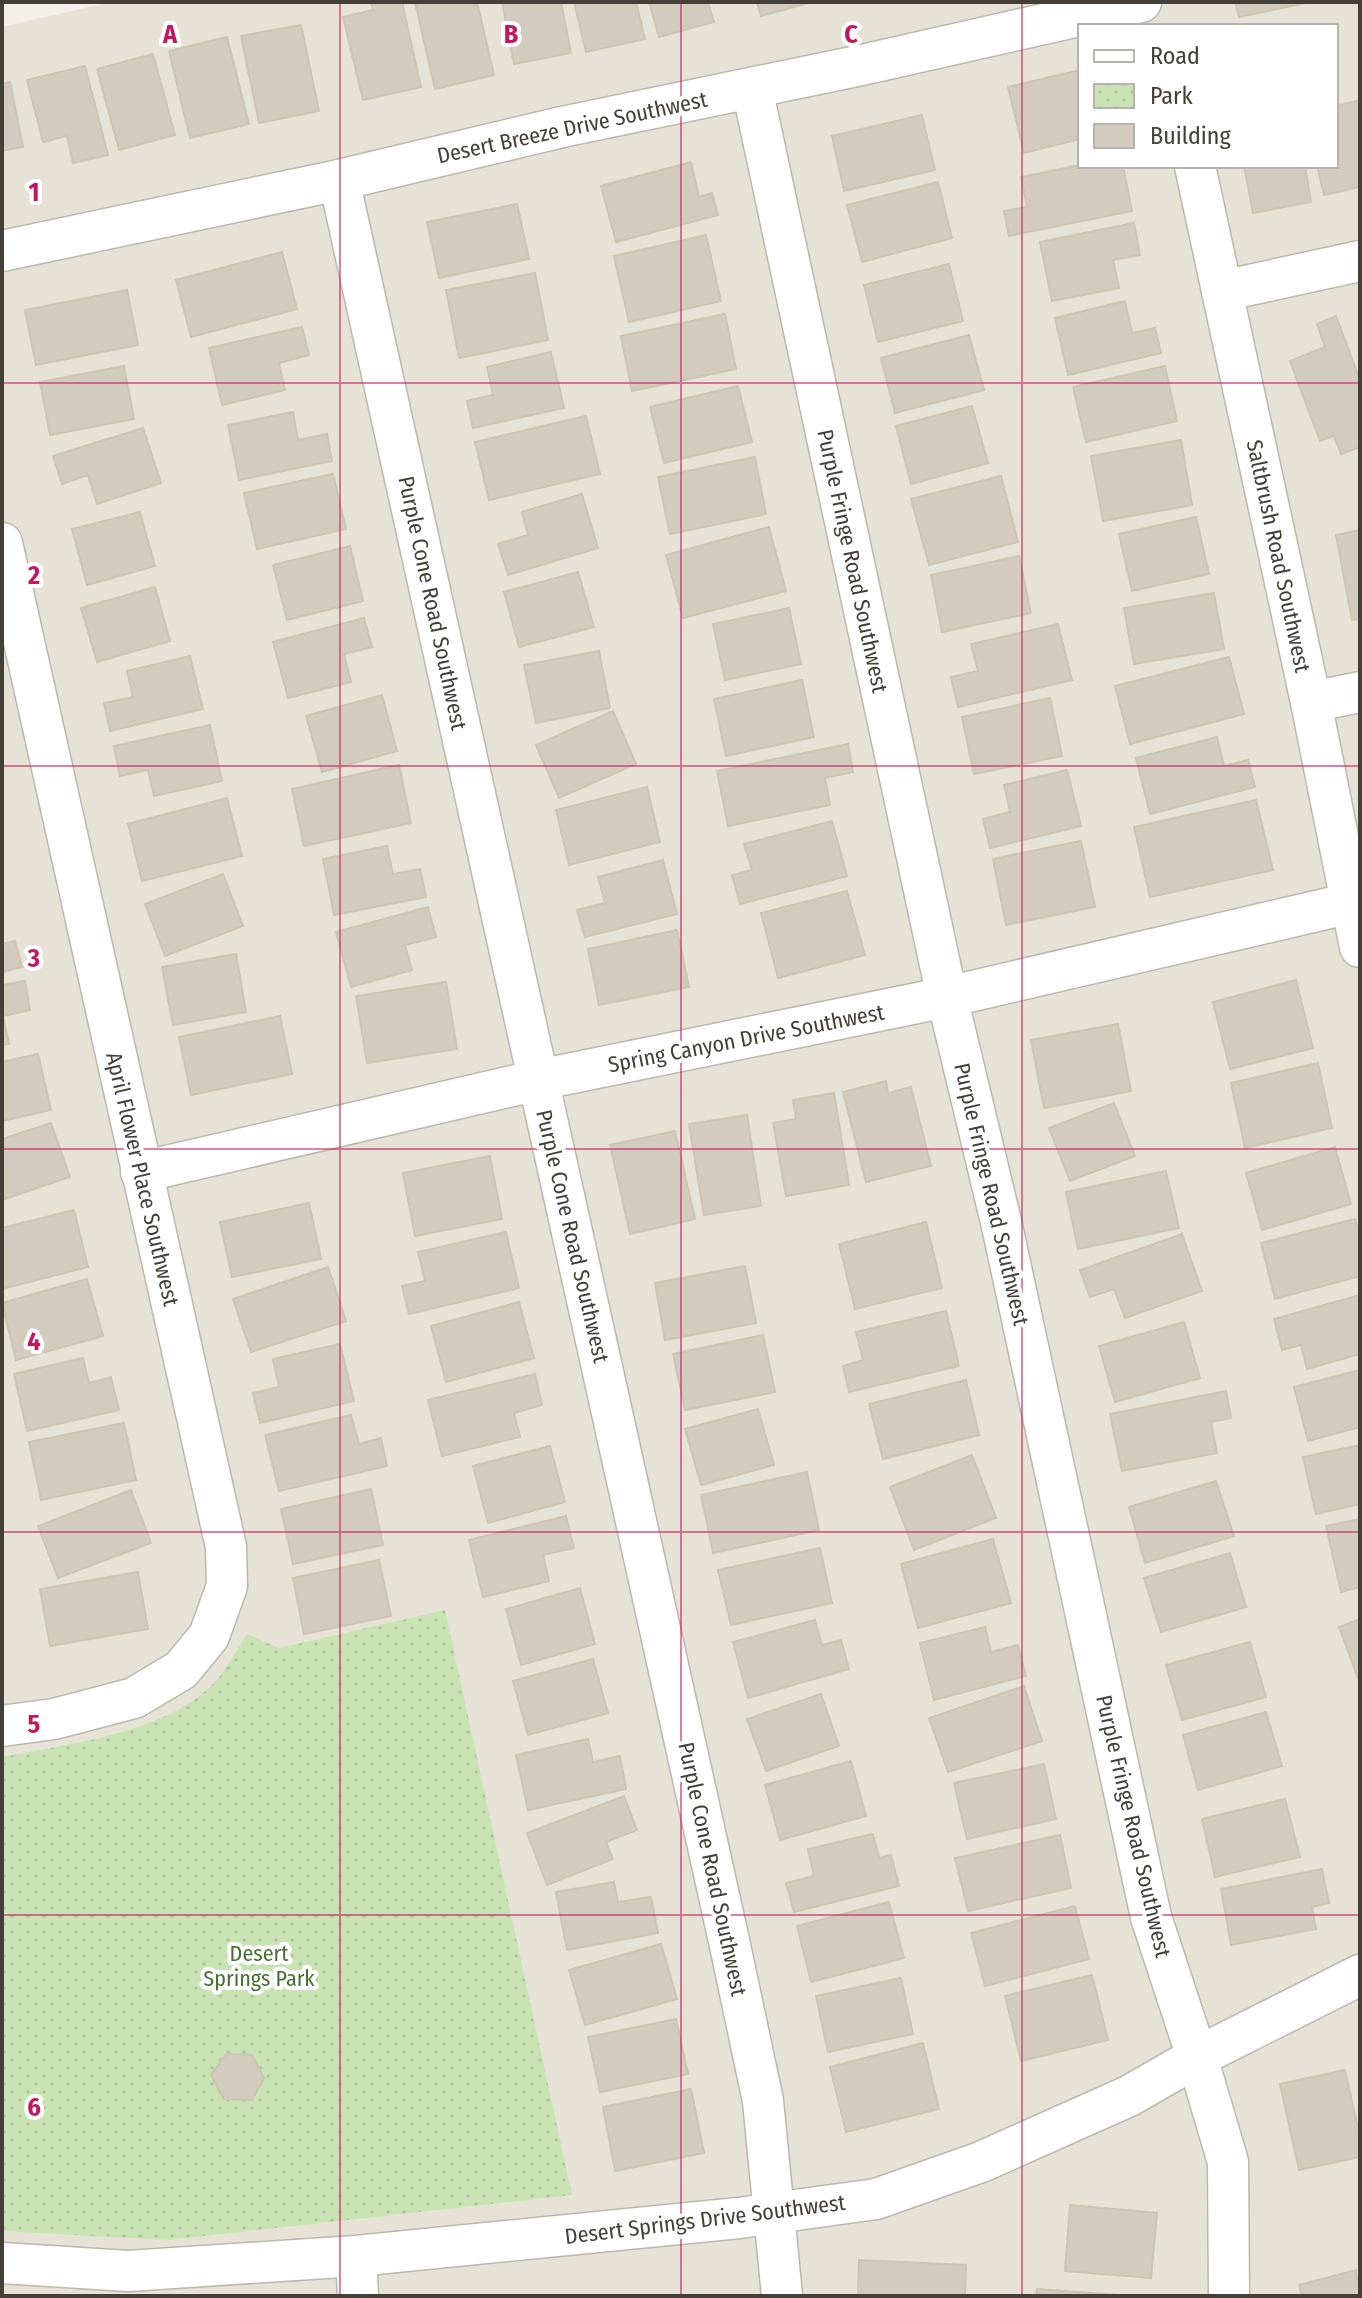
<svg xmlns="http://www.w3.org/2000/svg" width="1362" height="2298" viewBox="0 0 1362 2298" font-family="'Fira Sans Condensed',sans-serif">
<style>
.residential{fill:#e6e2d6;fill-rule:evenodd}
.park{fill:url(#park-dots)}
.building{fill:#d3ccbe;stroke:#cdc5b2;stroke-width:2}
.lines{fill:none;stroke-linecap:round;stroke-linejoin:round}
.minor-casing{stroke:#bdb8ab;stroke-width:43}
.minor{stroke:#fff;stroke-width:40}
.grid{fill:none;stroke:#c2185b;stroke-width:2;stroke-opacity:0.55}
.labels{text-anchor:middle;stroke-width:8;stroke-linejoin:round;paint-order:stroke}
.street-label{font-size:22px;fill:#454037;stroke:#fff}
.park-label{font-size:22px;fill:#43712f;stroke:#fff}
.grid-label{font-size:26px;text-anchor:middle;font-weight:bold;fill:#c2185b;stroke:#fff;stroke-width:8;stroke-linejoin:round;paint-order:stroke}
</style>
<defs>
<pattern id="park-dots" width="8" height="8" patternUnits="userSpaceOnUse" patternTransform="scale(2)"><rect width="8" height="8" fill="#cae3b4"/><path d="M2 2h.1M6 6h.1" fill="none" stroke="#afc49b" stroke-width="1.8" stroke-linecap="round"/></pattern>
</defs>
<rect width="100%" height="100%" fill="#f2f0e8"/>
<path class="residential" d="M111,2H1360V2296H2V27ZM1080,26H1336V166H1080Z"/>
<path class="park" d="M445,1610L572,2195L168,2240L2,2231V1757C67,1744 163,1734 212,1685C226,1671 236,1651 247,1634L279,1648Z"/>
<g class="building">
<polygon points="371,2 402,2 421,87 363,100 343,17 373,10"/>
<polygon points="415,2 477,2 494,75 435,89"/>
<polygon points="502,2 561,2 571,53 514,64"/>
<polygon points="574,2 636,2 645,39 586,52"/>
<polygon points="649,2 708,2 714,22 659,37"/>
<polygon points="757,2 812,2 761,16"/>
<polygon points="1235,2 1306,2 1306,3 1239,17"/>
<polygon points="301,25 319,111 259,123 241,36"/>
<polygon points="227,37 249,124 190,138 169,51"/>
<polygon points="153,54 175,135 119,150 97,69"/>
<polygon points="85,66 108,155 73,163 67,136 43,142 27,80"/>
<polygon points="1080,70 1080,139 1024,153 1008,87"/>
<polygon points="10,82 23,147 2,151 2,84"/>
<polygon points="1360,100 1360,187 1324,195 1317,166 1336,166 1336,106"/>
<polygon points="922,115 935,170 844,191 832,136"/>
<polygon points="691,162 699,197 712,193 718,215 616,242 601,186"/>
<polygon points="1080,165 1123,166 1132,211 1009,236 1004,211 1027,207 1021,177"/>
<polygon points="1244,166 1305,166 1311,202 1253,213"/>
<polygon points="938,182 952,238 862,262 847,205"/>
<polygon points="517,204 529,259 439,278 427,222"/>
<polygon points="1134,223 1140,255 1113,260 1119,288 1052,301 1040,242"/>
<polygon points="706,235 721,301 629,322 614,256"/>
<polygon points="282,252 297,309 191,337 176,280"/>
<polygon points="949,264 963,321 878,342 864,285"/>
<polygon points="535,273 548,340 459,358 446,290"/>
<polygon points="127,290 138,345 36,365 25,310"/>
<polygon points="1125,301 1132,333 1155,328 1161,353 1068,375 1055,318"/>
<polygon points="725,314 736,369 632,391 621,336"/>
<polygon points="1336,316 1360,380 1360,447 1341,454 1334,436 1320,441 1290,361 1325,347 1317,324"/>
<polygon points="302,327 309,355 279,363 285,390 222,405 209,348"/>
<polygon points="969,335 984,390 895,413 881,358"/>
<polygon points="551,352 564,408 473,428 467,401 493,395 487,367"/>
<polygon points="124,366 134,419 50,435 40,382"/>
<polygon points="1165,366 1177,421 1086,442 1073,387"/>
<polygon points="738,386 752,442 664,463 650,407"/>
<polygon points="972,406 988,463 911,484 896,426"/>
<polygon points="293,412 298,440 327,434 332,461 239,480 228,425"/>
<polygon points="586,416 600,474 489,500 475,442"/>
<polygon points="143,428 161,483 97,504 88,475 62,484 53,456"/>
<polygon points="1181,440 1192,505 1103,521 1091,456"/>
<polygon points="755,457 766,514 670,534 658,477"/>
<polygon points="333,474 346,529 257,549 244,493"/>
<polygon points="1001,476 1018,542 929,565 911,499"/>
<polygon points="582,494 598,548 508,575 498,544 528,535 522,512"/>
<polygon points="140,512 155,566 87,585 72,529"/>
<polygon points="1196,517 1209,574 1132,591 1119,534"/>
<polygon points="769,527 786,591 683,618 666,555"/>
<polygon points="1360,530 1360,619 1352,620 1336,535"/>
<polygon points="350,546 363,601 287,620 273,565"/>
<polygon points="1019,556 1031,613 942,632 931,575"/>
<polygon points="578,572 594,627 519,647 504,592"/>
<polygon points="155,587 170,641 97,662 81,608"/>
<polygon points="1214,593 1224,649 1134,664 1124,608"/>
<polygon points="789,608 801,664 725,680 713,624"/>
<polygon points="364,618 372,647 344,654 351,682 288,698 273,642"/>
<polygon points="1058,624 1072,680 958,707 951,677 978,671 971,644"/>
<polygon points="599,651 610,708 536,723 524,665"/>
<polygon points="190,656 203,709 110,731 104,703 133,697 127,671"/>
<polygon points="1229,657 1244,714 1130,744 1115,686"/>
<polygon points="802,680 814,737 726,756 714,699"/>
<polygon points="382,695 397,751 322,772 306,716"/>
<polygon points="1050,698 1062,756 974,774 962,717"/>
<polygon points="613,711 636,764 559,798 536,745"/>
<polygon points="210,725 222,781 154,796 148,770 120,776 114,746"/>
<polygon points="1217,737 1224,766 1248,760 1255,787 1150,814 1136,758"/>
<polygon points="848,744 853,772 825,778 830,805 728,826 717,771"/>
<polygon points="399,765 411,823 304,846 292,789"/>
<polygon points="1067,770 1081,826 990,848 983,819 1010,812 1004,785"/>
<polygon points="647,787 660,842 569,865 556,810"/>
<polygon points="227,798 242,856 142,881 128,824"/>
<polygon points="1256,800 1273,870 1150,897 1134,827"/>
<polygon points="832,821 847,876 740,904 732,875 752,870 744,844"/>
<polygon points="1081,841 1095,907 1006,925 993,859"/>
<polygon points="387,846 393,874 420,869 426,897 334,915 323,859"/>
<polygon points="663,860 677,914 585,937 577,910 605,903 598,877"/>
<polygon points="223,874 243,926 165,956 145,904"/>
<polygon points="847,891 865,955 778,978 761,913"/>
<polygon points="428,907 436,937 405,945 412,970 351,987 336,932"/>
<polygon points="677,930 689,987 599,1005 588,949"/>
<polygon points="15,941 22,967 2,972 2,944"/>
<polygon points="236,954 246,1012 173,1025 162,967"/>
<polygon points="1296,980 1313,1048 1230,1069 1213,1002"/>
<polygon points="25,981 30,1010 3,1016 9,1044 2,1045 2,985"/>
<polygon points="446,982 457,1049 367,1063 356,996"/>
<polygon points="280,1016 292,1074 191,1095 179,1037"/>
<polygon points="1118,1024 1131,1091 1044,1108 1031,1040"/>
<polygon points="38,1054 51,1110 2,1121 2,1062"/>
<polygon points="1318,1063 1332,1128 1245,1148 1231,1083"/>
<polygon points="886,1081 888,1093 911,1087 931,1166 866,1182 843,1092"/>
<polygon points="834,1093 849,1185 786,1196 773,1123 796,1119 793,1100"/>
<polygon points="1114,1103 1135,1156 1070,1181 1049,1128"/>
<polygon points="747,1115 761,1206 704,1215 689,1124"/>
<polygon points="51,1123 70,1177 2,1200 2,1139"/>
<polygon points="675,1131 695,1219 630,1234 610,1145"/>
<polygon points="1335,1147 1351,1204 1262,1230 1246,1173"/>
<polygon points="490,1156 502,1219 415,1236 403,1173"/>
<polygon points="1166,1171 1179,1228 1078,1249 1066,1192"/>
<polygon points="309,1203 321,1259 232,1277 220,1222"/>
<polygon points="74,1210 88,1267 2,1289 2,1228"/>
<polygon points="1355,1219 1360,1236 1360,1276 1275,1299 1261,1243"/>
<polygon points="926,1222 942,1288 855,1309 839,1244"/>
<polygon points="506,1232 519,1288 409,1314 402,1286 425,1281 418,1252"/>
<polygon points="1182,1234 1202,1291 1125,1318 1114,1289 1090,1297 1080,1270"/>
<polygon points="745,1266 756,1323 665,1340 655,1283"/>
<polygon points="328,1267 346,1321 251,1352 233,1299"/>
<polygon points="87,1279 103,1336 16,1360 2,1303"/>
<polygon points="1360,1295 1360,1354 1307,1369 1301,1345 1282,1350 1274,1319"/>
<polygon points="519,1302 534,1358 446,1382 431,1326"/>
<polygon points="946,1311 959,1366 849,1392 843,1366 863,1360 856,1332"/>
<polygon points="1184,1322 1200,1378 1115,1402 1099,1346"/>
<polygon points="763,1335 775,1392 685,1410 673,1354"/>
<polygon points="340,1344 354,1401 260,1423 253,1393 279,1387 273,1359"/>
<polygon points="83,1358 89,1383 111,1377 119,1410 27,1431 14,1374"/>
<polygon points="1360,1370 1360,1427 1308,1441 1294,1387"/>
<polygon points="535,1374 542,1405 514,1413 520,1437 442,1456 428,1400"/>
<polygon points="966,1380 979,1435 883,1459 869,1404"/>
<polygon points="1226,1391 1231,1418 1211,1422 1217,1453 1122,1471 1110,1414"/>
<polygon points="758,1409 774,1465 701,1485 685,1429"/>
<polygon points="351,1415 359,1444 381,1438 387,1466 279,1491 265,1435"/>
<polygon points="124,1423 136,1480 41,1500 29,1442"/>
<polygon points="1360,1445 1360,1504 1316,1514 1303,1457"/>
<polygon points="550,1446 565,1502 488,1523 473,1466"/>
<polygon points="972,1455 996,1518 914,1550 890,1487"/>
<polygon points="807,1472 819,1530 713,1553 701,1495"/>
<polygon points="1216,1481 1234,1536 1145,1563 1129,1507"/>
<polygon points="371,1489 383,1545 293,1564 281,1509"/>
<polygon points="131,1490 151,1543 58,1578 38,1526"/>
<polygon points="566,1516 574,1548 543,1555 549,1581 483,1597 469,1540"/>
<polygon points="1360,1519 1360,1587 1341,1592 1326,1526"/>
<polygon points="993,1539 1011,1603 918,1628 901,1564"/>
<polygon points="820,1548 832,1603 731,1625 718,1570"/>
<polygon points="1230,1553 1246,1607 1161,1632 1144,1578"/>
<polygon points="379,1560 391,1616 304,1634 293,1578"/>
<polygon points="138,1572 148,1629 50,1646 40,1589"/>
<polygon points="580,1588 595,1644 521,1665 506,1609"/>
<polygon points="1360,1619 1360,1677 1358,1678 1339,1627"/>
<polygon points="815,1620 822,1645 841,1640 849,1669 748,1698 733,1642"/>
<polygon points="985,1627 991,1652 1018,1645 1026,1676 934,1700 920,1643"/>
<polygon points="1250,1642 1266,1697 1182,1720 1166,1665"/>
<polygon points="593,1659 608,1713 528,1735 513,1681"/>
<polygon points="1024,1686 1042,1741 948,1772 929,1718"/>
<polygon points="821,1694 839,1746 766,1771 747,1719"/>
<polygon points="1266,1712 1282,1766 1198,1790 1183,1735"/>
<polygon points="588,1739 593,1762 620,1756 626,1789 528,1810 516,1755"/>
<polygon points="851,1761 866,1816 780,1840 765,1785"/>
<polygon points="1044,1764 1056,1819 967,1839 954,1783"/>
<polygon points="624,1796 637,1830 606,1842 613,1859 547,1885 527,1833"/>
<polygon points="1285,1799 1300,1857 1215,1877 1202,1819"/>
<polygon points="873,1834 879,1858 891,1855 899,1886 794,1912 786,1883 814,1876 808,1849"/>
<polygon points="1060,1835 1071,1888 968,1911 955,1858"/>
<polygon points="1322,1869 1329,1903 1312,1907 1316,1929 1231,1945 1221,1889"/>
<polygon points="614,1882 618,1902 651,1897 658,1933 567,1950 556,1892"/>
<polygon points="889,1902 904,1958 811,1982 797,1926"/>
<polygon points="1075,1906 1089,1959 985,1986 971,1933"/>
<polygon points="661,1944 677,1999 585,2025 569,1970"/>
<polygon points="1092,1975 1108,2040 1021,2061 1005,1996"/>
<polygon points="901,1978 913,2034 828,2052 816,1996"/>
<polygon points="676,2019 688,2074 600,2092 588,2037"/>
<polygon points="923,2043 939,2109 846,2132 830,2067"/>
<polygon points="226,2054 252,2055 264,2078 252,2100 224,2099 211,2075"/>
<polygon points="1345,2070 1360,2137 1360,2157 1299,2170 1280,2084"/>
<polygon points="691,2089 704,2153 615,2171 603,2107"/>
<polygon points="1070,2205 1157,2213 1151,2278 1065,2271"/>
<polygon points="859,2260 966,2265 965,2296 858,2296"/>
<polygon points="1356,2270 1360,2296 1302,2296 1299,2285"/>
<polygon points="1037,2289 1131,2296 1036,2296"/>
</g>
<g class="lines">
<defs>
<g id="minor">
<polyline points="752,88 947,997 1002,1226 1151,1917 1197,2057 1228,2162 1229,2296"/>
<polyline points="1195,166 1311,702 1360,947"/>
<polyline points="339,180 731,1950 763,2101 782,2296"/>
<polyline points="2,251 339,180 562,127 862,65 1141,2"/>
<polyline points="1222,291 1360,261"/>
<polyline points="2,543 226,1547 227,1586 209,1636 181,1670 134,1698 54,1719 2,1726"/>
<polyline points="1311,702 1360,692"/>
<polyline points="141,1172 538,1080 947,997 1351,903"/>
<polyline points="356,2256 358,2296"/>
<polyline points="2,2263 128,2271 356,2256 739,2218 876,2199 981,2162 1129,2096 1197,2057 1360,1975"/>
</g>
</defs>
<use href="#minor" class="minor-casing"/>
<use href="#minor" class="minor"/>
</g>
<path class="grid" d="M340,2V2296M681,2V2296M1022,2V2296M2,383H1360M2,766H1360M2,1149H1360M2,1532H1360M2,1915H1360"/>
<g class="labels">
<g class="street-label">
<text transform="translate(572 127) rotate(-12)" y="8">Desert Breeze Drive Southwest</text>
<text transform="translate(1279 556) rotate(78)" y="8">Saltbrush Road Southwest</text>
<text transform="translate(853 561) rotate(78)" y="8">Purple Fringe Road Southwest</text>
<text transform="translate(433 603) rotate(78)" y="8">Purple Cone Road Southwest</text>
<text transform="translate(746 1038) rotate(-11)" y="8">Spring Canyon Drive Southwest</text>
<text transform="translate(143 1179) rotate(77)" y="8">April Flower Place Southwest</text>
<text transform="translate(992 1194) rotate(77)" y="8">Purple Fringe Road Southwest</text>
<text transform="translate(573 1236) rotate(77)" y="8">Purple Cone Road Southwest</text>
<text transform="translate(1134 1826) rotate(77)" y="8">Purple Fringe Road Southwest</text>
<text transform="translate(713 1869) rotate(78)" y="8">Purple Cone Road Southwest</text>
<text transform="translate(705 2219) rotate(-7)" y="8">Desert Springs Drive Southwest</text>
</g>
<g class="park-label">
<text x="259" y="1961">Desert<tspan x="259" dy="25">Springs Park</tspan></text>
</g>
</g>
<g class="grid-label">
<text x="170" y="43">A</text>
<text x="511" y="43">B</text>
<text x="851" y="43">C</text>
<text x="34" y="201">1</text>
<text x="34" y="584">2</text>
<text x="34" y="967">3</text>
<text x="34" y="1350">4</text>
<text x="34" y="1733">5</text>
<text x="34" y="2116">6</text>
</g>
<rect width="1362" height="2298" fill="none" stroke="#454037" stroke-width="8"/>
<rect x="1078" y="24" width="260" height="144" fill="#ffffff" stroke="#b5b3af" stroke-width="2"/>
<rect x="1094" y="50" width="40" height="12" fill="#ffffff" stroke="#b5b3af" stroke-width="2"/>
<text x="1150" y="64" font-size="24" fill="#454037">Road</text>
<rect x="1094" y="84" width="40" height="24" fill="url(#park-dots)" stroke="#b5b3af" stroke-width="2"/>
<text x="1150" y="104" font-size="24" fill="#454037">Park</text>
<rect x="1094" y="124" width="40" height="24" fill="#d3ccbe" stroke="#b5b3af" stroke-width="2"/>
<text x="1150" y="144" font-size="24" fill="#454037">Building</text>
</svg>
